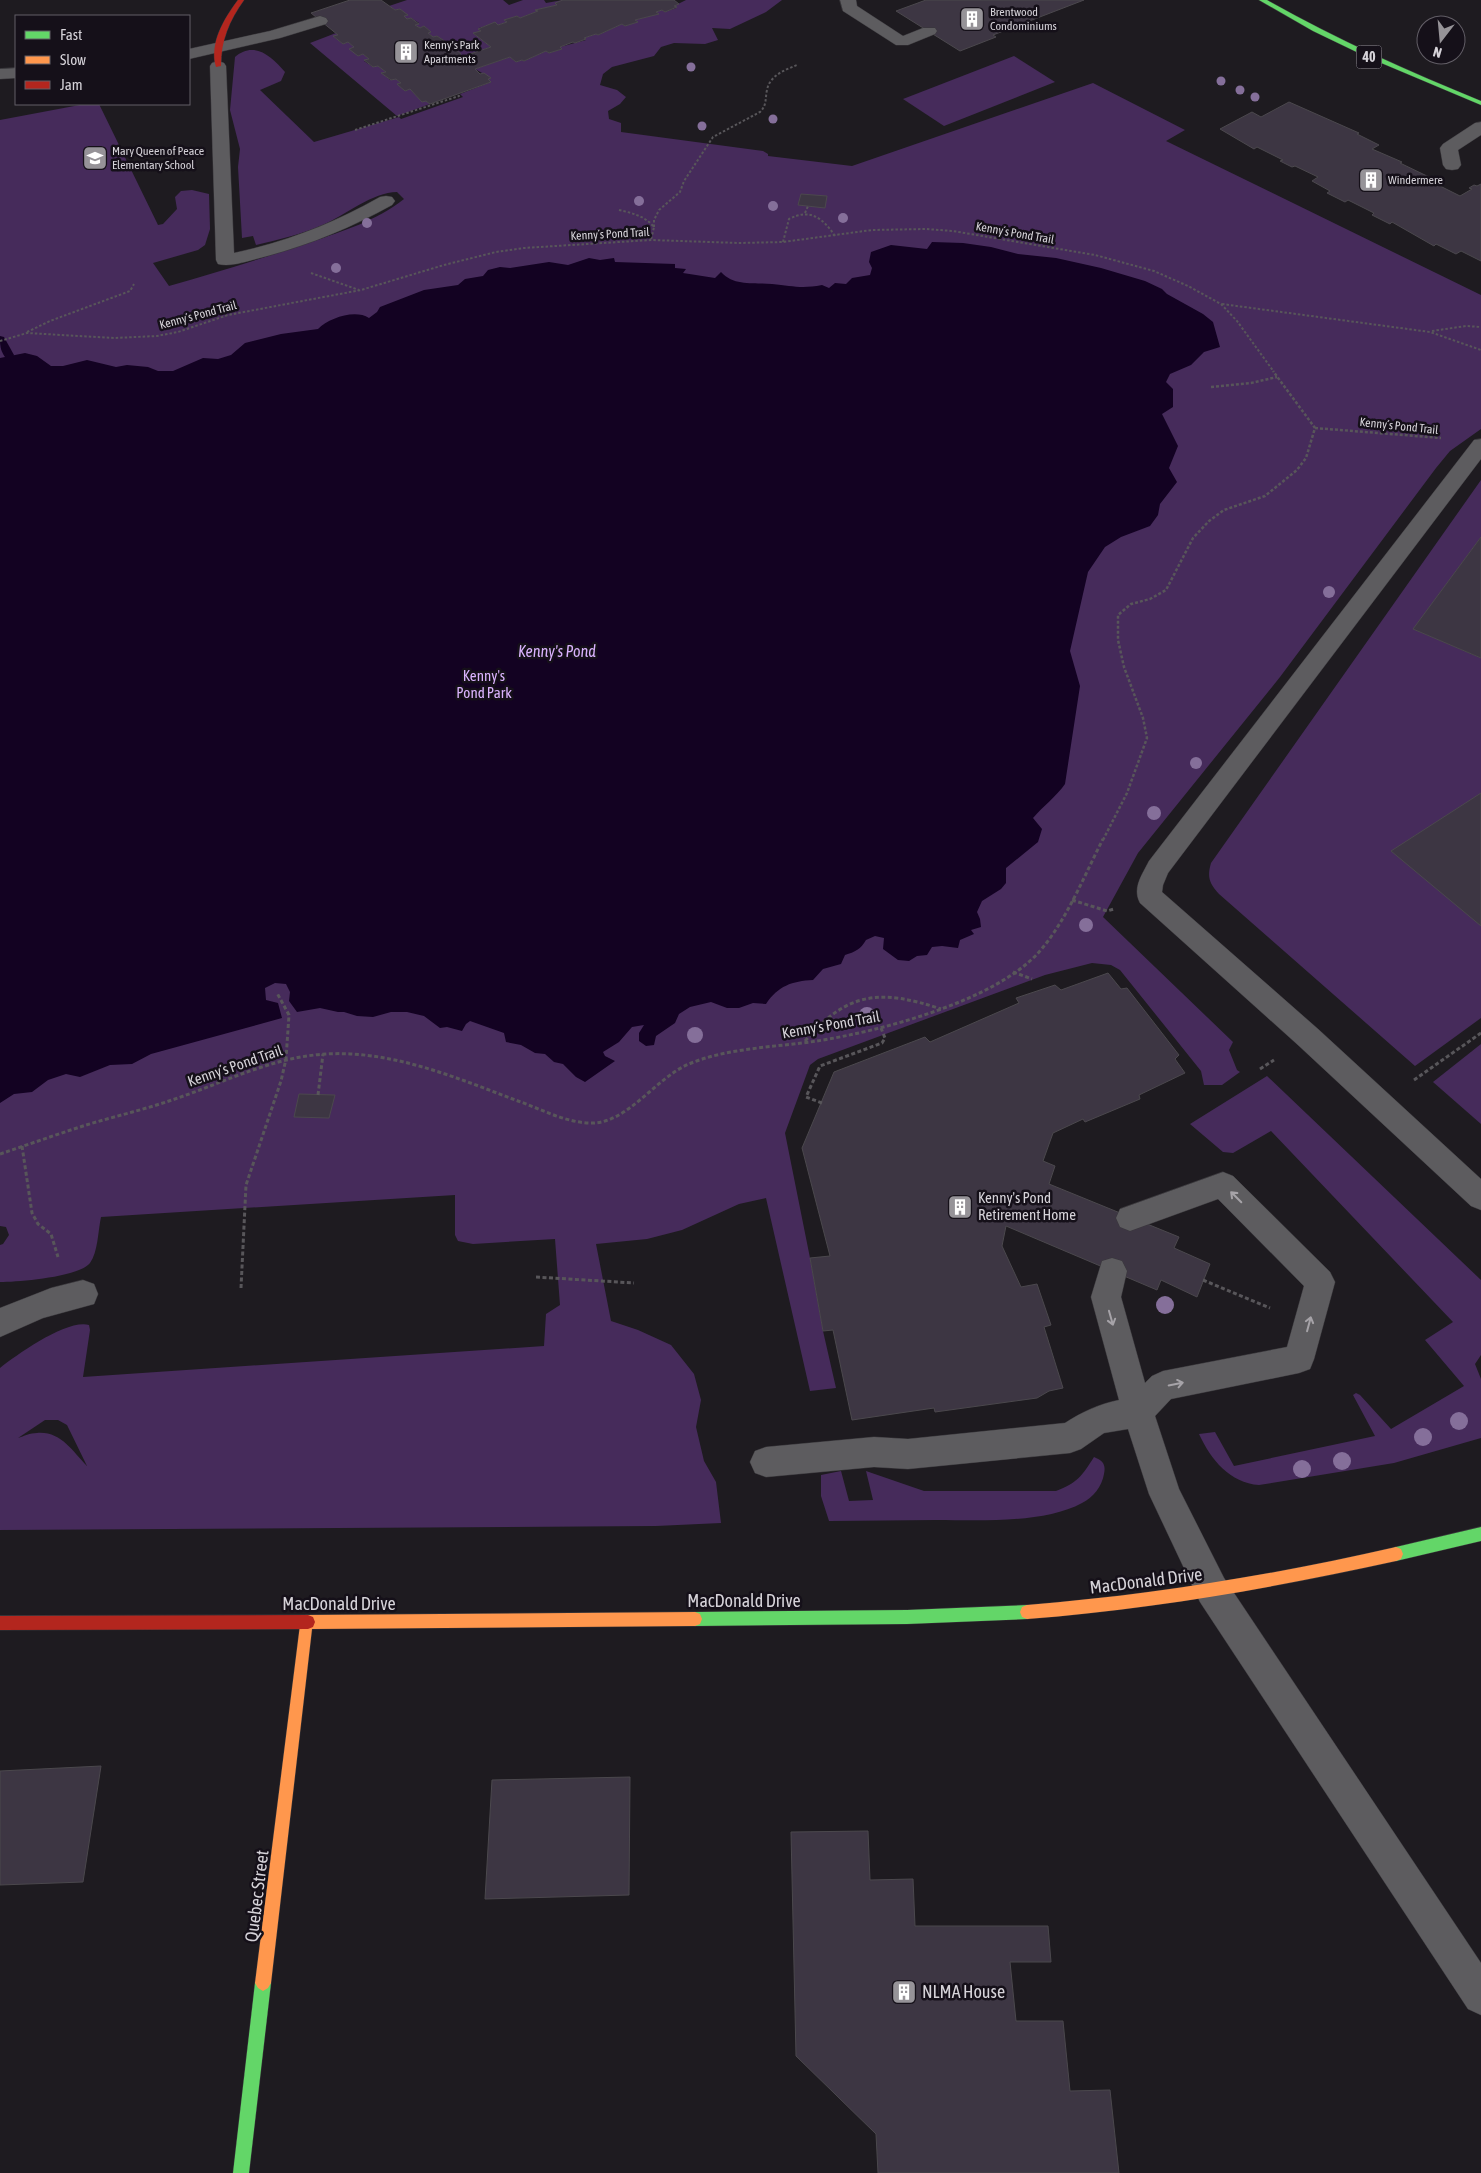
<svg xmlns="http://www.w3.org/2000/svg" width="1481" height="2173" viewBox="0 0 1481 2173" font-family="'Asap Condensed',sans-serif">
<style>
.green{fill:#462b5b;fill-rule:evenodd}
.water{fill:#130222}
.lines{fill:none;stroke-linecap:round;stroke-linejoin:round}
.stream{fill:#130222;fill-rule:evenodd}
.building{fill:#3d3643;stroke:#4b484d}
.lane-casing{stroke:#39373b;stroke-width:1}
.fast-casing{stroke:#39373b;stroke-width:1}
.slow-casing{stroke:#39373b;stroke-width:1}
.jam-casing{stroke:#39373b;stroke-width:1}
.path-far2{stroke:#58565a;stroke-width:2;stroke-dasharray:2.5 2;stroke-linecap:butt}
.path-far1{stroke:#58565a;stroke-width:2.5;stroke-dasharray:3 2;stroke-linecap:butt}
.path{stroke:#58565a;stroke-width:3;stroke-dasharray:4 2.5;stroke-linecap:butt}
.lane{fill:#5d5c5f;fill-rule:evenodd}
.fast{fill:#63d668;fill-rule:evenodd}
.slow{fill:#ff974d;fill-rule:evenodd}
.jam{fill:#b3261e;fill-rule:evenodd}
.tree{fill:#856f9a}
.oneway{stroke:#a6a3a8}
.labels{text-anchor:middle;stroke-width:5;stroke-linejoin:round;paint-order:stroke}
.far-poi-label{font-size:12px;fill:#d6d3d9;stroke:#151019;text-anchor:start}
.far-street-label{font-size:12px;fill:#d6d3d9;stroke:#151019}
.shield{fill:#151019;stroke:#9c989f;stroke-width:1}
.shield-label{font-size:14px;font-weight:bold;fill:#d6d3d9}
.park-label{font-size:15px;fill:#dab3fd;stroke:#151019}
.street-label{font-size:15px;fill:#d6d3d9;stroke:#151019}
.poi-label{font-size:15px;fill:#d6d3d9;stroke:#151019;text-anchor:start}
.water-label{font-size:16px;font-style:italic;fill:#d9b2fc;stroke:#151019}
.near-street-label{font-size:18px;fill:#d6d3d9;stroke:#151019}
.near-poi-label{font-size:18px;fill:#d6d3d9;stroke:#151019;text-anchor:start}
</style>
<rect width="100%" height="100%" fill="#1e1b20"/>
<g class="green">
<polygon points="407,0 503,0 509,5 523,0 544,0 546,3 563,0 555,3 557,5 536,10 538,11 520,18 517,16 505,20 507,22 498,25 495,23 479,28 481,31 474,34 491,47 461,57 459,55 461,54 455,49 458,47 459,44 449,41 446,42 437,36 433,37 428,33 431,32 424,26 420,28 415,25 419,23 411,18 407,19 404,16 407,15 400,9 395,10 389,6"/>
<path d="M686,0H782L766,12L730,29L712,28L718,40L705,44L674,43L661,47L654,56L612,67L603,74L600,85L617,90L626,97L620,104L608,111L609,119L621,123V132L763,151L768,154V156L852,166L1093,83L1185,130L1166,141L1481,295V429L1450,451L1436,468L1280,677L1138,853L1103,917L1233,1042L1229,1050L1237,1070L1240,1072L1222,1085H1204L1201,1071L1120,970L1111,965L1092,963L1045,975L818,1059L810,1065L785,1133L810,1258L823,1331L836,1388L810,1391L766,1198L739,1204L682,1230L647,1239L596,1244L611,1321L638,1330L671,1345L694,1374L701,1400L696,1427L704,1461L716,1482L721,1523L656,1526L0,1530V1368C18,1354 67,1319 89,1325L90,1330L83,1377L544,1346L546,1314L560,1305L555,1239L473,1244L458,1241L455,1235V1195L101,1217C98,1231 98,1252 90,1263C79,1277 19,1282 0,1282V1245L3,1244L9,1235L6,1227L0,1226V120L85,104H99L158,225L163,224L177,209L175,197L181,191L192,190L209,194L210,229L205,245L198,250L153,263L169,286C217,272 264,258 311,242C343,231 376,221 404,199L397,192C373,192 345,215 323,225C302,234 278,240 256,245L253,236L242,238L238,167L240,149L230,110L235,57C254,40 272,57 285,72L281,81L260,90L314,142L399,117L401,119L463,97L460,94L491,82L488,79L491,78L475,69L510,57L516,62L522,60L524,61L546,51L549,53L562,49L560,47L586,40L584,38L596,34L598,35L622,24L625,26L637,22L635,20L658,14L656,12L662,10L665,12L676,8L674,6ZM45,1420H58L67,1425L87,1466C72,1451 61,1431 37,1433C30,1433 24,1436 18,1438Z"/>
<polygon points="336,33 338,35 334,37 343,44 348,42 354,47 358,56 363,54 369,59 364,61 373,67 378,66 386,72 382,73 390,80 396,79 401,83 398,84 405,91 410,89 422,102 426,101 430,104 397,116 310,43"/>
<polygon points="1014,56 1055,82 944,126 903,99"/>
<path d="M1481,480V537L1414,629L1481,658V1018L1415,1066L1219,894C1209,883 1207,877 1211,863Z"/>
<polygon points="1481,1044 1481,1124 1433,1082"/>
<path d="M1267,1076L1481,1280V1355L1475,1364L1481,1379V1438L1394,1463L1259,1485C1230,1483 1211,1460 1199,1434L1215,1432L1234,1466L1375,1436L1353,1395L1356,1393L1360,1395L1391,1429L1464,1386L1425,1340L1453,1322L1271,1131L1233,1153L1223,1152L1190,1124Z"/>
<path d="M1094,1457C1103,1461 1106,1464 1104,1474C1102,1486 1093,1498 1082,1503C1044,1524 978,1520 936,1520C900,1520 864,1521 829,1521L821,1496V1475L841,1471L849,1501L873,1500L866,1471L924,1491H1056C1077,1483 1082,1476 1094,1457Z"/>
</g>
<path class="water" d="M932,242L963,243L991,247L1018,254L1056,258L1101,268L1145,281L1162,289L1167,294L1203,314L1213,322L1220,347L1204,352L1191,365L1170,374L1166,382L1173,389V407L1162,414L1178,446L1169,468L1177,482L1160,504L1158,515L1150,526L1121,537L1105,547L1088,572L1070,651L1080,686L1065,784C1056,797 1043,806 1033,818L1042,829L1038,842L1006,868V883L1001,889L982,901L977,912L980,919L981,927L971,930L974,934L960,940L958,948L942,946L932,947L927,955L917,956L909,961L898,960L883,949L884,938L875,936L866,940C861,949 855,952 845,955L841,964L823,969L813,980C792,981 778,986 766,1004L753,1003L739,1008H727L711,1002L690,1007L679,1014L675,1023L656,1036L654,1045L646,1046L639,1041V1033L644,1025L632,1027L619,1042L603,1052L605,1056L615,1061L585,1082L576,1077L563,1064L554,1062L545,1054L535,1053L521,1045L506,1042L504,1033L470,1021L466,1024L462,1031L447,1027L440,1028L424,1016L407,1012H391L373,1017L357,1016L344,1012H338L320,1008L297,1012L289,1001L290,992L286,984L275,983L265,988L266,1000L278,1003L282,1018L151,1054L132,1064L110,1065L80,1077L66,1074L48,1080L32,1092L14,1094L0,1103V358L25,353L37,356L51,366H63L87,360L116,367L127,365L148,367L158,371H173L203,358L218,359L231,355L245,343L281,334L318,329C329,318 355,309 369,318L377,312L380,307L424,290L458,285L465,279L483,276L488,270L500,267L510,268L549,262L568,265L589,258L600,260L614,258L615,262L675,264V268L686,269L683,273L715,278L721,272C735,287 754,282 772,284C792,286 802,289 822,285L829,288L835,283L846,284L852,278L870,275L872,268L869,262L871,252L891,245L927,249Z"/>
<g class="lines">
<path class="stream" d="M0,336L4,337L14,355L13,357H5C0,350 0,345 0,336Z"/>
</g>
<g class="building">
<polygon points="350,0 381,0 395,10 400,9 408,15 404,16 407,19 411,18 419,24 415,25 420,28 424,26 431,32 428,33 433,37 437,36 446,42 442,43 451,50 455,49 461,54 459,55 461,57 491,47 473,33 481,31 478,29 495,22 498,25 507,22 504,20 517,16 520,18 538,11 535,10 557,5 555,3 563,0 674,0 679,4 674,6 677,7 665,12 662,10 656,12 659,14 635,20 638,22 625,26 622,24 598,35 596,34 584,38 586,39 575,43 573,42 560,47 562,49 549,53 546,51 524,61 522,60 516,62 510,57 475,69 480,74 484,73 491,78 488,79 491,82 430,104 426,101 422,102 410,89 405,91 397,84 401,83 396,79 391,80 381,73 386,72 378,66 373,67 364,60 369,59 363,54 358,56 349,49 354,47 348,42 343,44 333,36 338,35 311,13"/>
<polygon points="926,0 1084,0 993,35 996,37 960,51 896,11"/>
<polygon points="1289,102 1359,133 1357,134 1379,145 1372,149 1402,162 1400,163 1429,177 1426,179 1460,196 1472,189 1469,188 1474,185 1477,186 1481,184 1481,261 1461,251 1456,254 1436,244 1434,246 1392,222 1390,224 1372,215 1374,213 1348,200 1345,202 1327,193 1330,191 1312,181 1318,177 1295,166 1292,167 1280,161 1283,160 1257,147 1254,149 1220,129 1252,112 1261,117"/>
<polygon points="801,194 827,196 825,208 798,205"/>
<polygon points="1481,537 1481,658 1413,629"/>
<polygon points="1481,793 1481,926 1391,851"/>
<polygon points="1108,973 1121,989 1127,988 1179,1055 1175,1059 1185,1073 1139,1095 1140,1099 1085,1122 1083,1119 1053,1133 1043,1161 1055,1166 1049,1184 1179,1237 1174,1248 1210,1264 1197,1297 1161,1280 1157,1290 1006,1226 1002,1246 1021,1287 1037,1284 1051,1325 1044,1327 1063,1388 1049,1391 1037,1398 935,1412 934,1408 852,1420 833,1330 823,1331 810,1258 830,1256 802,1148 834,1072 925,1037 930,1042 1019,1003 1016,998 1055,985 1061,990"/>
<polygon points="299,1094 335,1095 329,1118 294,1117"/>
<polygon points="101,1766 83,1882 0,1885 0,1771"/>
<polygon points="630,1777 629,1895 485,1899 492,1780"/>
<polygon points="868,1831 870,1880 913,1879 915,1926 1048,1926 1051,1962 1010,1962 1016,2021 1063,2021 1070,2091 1110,2090 1119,2173 878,2173 876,2134 796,2056 791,1832"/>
</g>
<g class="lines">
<defs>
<g id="lane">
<polygon points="840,0 856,0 857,6 903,36 923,28 935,28 937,31 935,34 908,45 896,45 843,11"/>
<polygon points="320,16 326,18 328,21 326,24 280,38 189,59 189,49 270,31"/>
<path d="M218,61L224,63L226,66L234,253C286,242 334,223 380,197L386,196L392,197L395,201L392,205C349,229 304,247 256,259C244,262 230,267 218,264L216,260L210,66L212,63Z"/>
<polygon points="16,68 16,78 0,79 0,69"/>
<polygon points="1481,122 1481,135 1458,150 1461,165 1458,169 1452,170 1446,169 1443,165 1440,148 1443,144 1475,123"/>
<path d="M1481,439V459L1168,873L1163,885L1162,892L1318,1029L1481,1179V1210L1471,1206L1298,1045L1140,903C1132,888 1142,875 1149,861L1474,440Z"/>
<path d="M1223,1172L1233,1176L1330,1272L1335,1282L1314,1359L1310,1369L1299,1373L1171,1399L1155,1416L1179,1489L1224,1578L1481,1963V2015L1468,2009L1200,1602L1149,1494L1128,1429L1104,1433L1081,1449L1070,1453L908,1469L874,1467L766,1477L755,1473L750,1462L755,1451L766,1447L874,1437L908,1439L1065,1423C1082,1412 1099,1404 1119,1400L1091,1297L1102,1261L1112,1258L1122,1261L1127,1271L1121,1297L1145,1383L1152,1376L1163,1371L1287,1347L1304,1286L1218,1199L1130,1231L1120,1227L1116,1218L1120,1209Z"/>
<polygon points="83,1280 94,1284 98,1294 94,1304 43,1318 0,1337 0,1308 51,1288"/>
</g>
<g id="fast">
<path d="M1259,0H1267C1336,39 1408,71 1481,101V105L1367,57L1313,31Z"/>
<polygon points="1481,1527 1481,1541 1396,1561 1391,1559 1389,1554 1391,1549 1396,1547"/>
<polygon points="1027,1605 1032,1607 1034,1612 1032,1617 1027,1619 907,1624 695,1626 690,1624 688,1619 690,1614 695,1612 907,1610"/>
<polygon points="263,1975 268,1978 271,1983 249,2173 233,2173 255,1983 258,1978"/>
</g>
<g id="slow">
<path d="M1396,1547L1401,1549L1403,1554L1401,1559L1396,1561C1274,1588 1152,1609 1027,1619L1022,1617L1020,1612L1022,1607L1027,1605C1152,1595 1274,1575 1396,1547Z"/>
<polygon points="695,1612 700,1614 702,1619 700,1624 695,1626 312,1629 271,1983 268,1988 263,1991 258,1988 255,1983 301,1617 306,1615"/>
</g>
<g id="jam">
<path d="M238,0H244C229,21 221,40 221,66L216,67C209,43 224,19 238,0Z"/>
<polygon points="308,1615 313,1617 315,1622 313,1627 308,1629 0,1630 0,1616"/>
</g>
</defs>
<use href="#lane" class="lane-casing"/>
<use href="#fast" class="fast-casing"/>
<use href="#slow" class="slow-casing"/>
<use href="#jam" class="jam-casing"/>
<g class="path-far2">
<polyline points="355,130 459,96 456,95"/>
<path d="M619,210C632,213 645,216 654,227L651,240"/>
<polyline points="805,213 808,206"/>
<path d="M654,227V220L659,210L680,192L684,181L713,137L760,112C767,105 765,99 767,90C770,75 785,70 797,65"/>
<path d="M783,242L789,219C810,208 823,218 835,236"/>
<polyline points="311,273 359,290"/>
<polyline points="1222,304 1430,332 1481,350"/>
<polyline points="1432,331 1466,326 1481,327"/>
<polyline points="27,332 50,321 130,291 134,284"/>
<polyline points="0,341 27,333 114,338 157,336 178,332 228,315 361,290 444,265 496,252 524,248 651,240 739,243 783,242 872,230 926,229 953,231 1095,255 1154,271 1188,286 1221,304 1237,321 1274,372"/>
</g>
<g class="path-far1">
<polyline points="1211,387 1251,383 1277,377"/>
<polyline points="1315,428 1441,438"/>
<polyline points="1103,840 1127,793 1147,738 1143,718 1124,667 1118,640 1118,615 1131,604 1150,599 1166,590 1193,538 1209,521 1224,510 1265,496 1297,470 1306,458 1315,428 1273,371"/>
</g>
<g class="path">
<polyline points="1072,900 1107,911 1114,909"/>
<polyline points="1013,972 1032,979"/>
<path d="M805,1041C848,991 881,989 941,1009"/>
<polyline points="1260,1069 1274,1060"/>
<polyline points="1414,1080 1481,1033"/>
<polyline points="318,1095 323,1054"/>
<polyline points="822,1103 806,1097 820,1066 882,1043 885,1038 881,1028"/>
<polyline points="22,1146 32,1213 38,1224 51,1234 58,1257"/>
<path d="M0,1154C27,1145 55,1135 83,1126C112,1117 143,1110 172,1100C223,1083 272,1057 326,1054C392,1050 457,1078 518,1101C541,1109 564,1122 589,1123C627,1125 655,1078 689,1064C726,1048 777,1047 817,1041C881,1031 995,1001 1039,952C1067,920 1084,876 1103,839"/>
<polyline points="536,1277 634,1283"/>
<polyline points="1203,1280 1270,1308"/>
<polyline points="241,1288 246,1185 281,1081 286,1059 289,1015 277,993"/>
</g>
<use href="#lane" class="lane"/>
<use href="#fast" class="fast"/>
<use href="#slow" class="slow"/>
<use href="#jam" class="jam"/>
</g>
<g class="tree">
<circle cx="691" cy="67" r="4.5"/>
<circle cx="1221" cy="81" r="4.5"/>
<circle cx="1240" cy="90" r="4.5"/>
<circle cx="1255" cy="97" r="4.5"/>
<circle cx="773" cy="119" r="4.5"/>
<circle cx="702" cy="126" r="4.5"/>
<circle cx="639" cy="201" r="5"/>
<circle cx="773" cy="206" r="5"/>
<circle cx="843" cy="218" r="5"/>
<circle cx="367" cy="223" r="5"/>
<circle cx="336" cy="268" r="5"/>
<circle cx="1329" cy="592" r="6"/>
<circle cx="1196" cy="763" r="6"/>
<circle cx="1154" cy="813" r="7"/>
<circle cx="1086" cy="925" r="7"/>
<circle cx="867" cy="1015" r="8"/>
<circle cx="695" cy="1035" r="8"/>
<circle cx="1165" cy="1305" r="9"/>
<circle cx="1459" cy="1421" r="9"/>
<circle cx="1423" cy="1437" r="9"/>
<circle cx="1342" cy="1461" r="9"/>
<circle cx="1302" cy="1469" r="9"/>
</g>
<defs><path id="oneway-shaft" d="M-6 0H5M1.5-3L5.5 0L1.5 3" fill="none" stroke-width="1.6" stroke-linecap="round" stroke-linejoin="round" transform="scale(1.25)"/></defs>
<g class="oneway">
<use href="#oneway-shaft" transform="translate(1236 1197) rotate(-135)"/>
<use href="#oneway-shaft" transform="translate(1111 1318) rotate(74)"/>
<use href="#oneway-shaft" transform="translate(1309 1324) rotate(-75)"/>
<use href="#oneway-shaft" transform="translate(1176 1384) rotate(-11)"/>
</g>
<defs>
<symbol id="building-square" viewBox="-11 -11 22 22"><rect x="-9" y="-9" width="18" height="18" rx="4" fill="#969398" stroke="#151019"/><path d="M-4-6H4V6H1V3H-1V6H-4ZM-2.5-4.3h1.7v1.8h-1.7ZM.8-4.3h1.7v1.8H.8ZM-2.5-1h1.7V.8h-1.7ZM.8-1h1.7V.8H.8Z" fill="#fff"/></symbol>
<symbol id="school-square" viewBox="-11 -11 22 22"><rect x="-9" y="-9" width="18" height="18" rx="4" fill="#969398" stroke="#151019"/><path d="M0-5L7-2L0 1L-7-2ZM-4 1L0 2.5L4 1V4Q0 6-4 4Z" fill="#fff"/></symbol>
</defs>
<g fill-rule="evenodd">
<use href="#building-square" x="958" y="5" width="28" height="28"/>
<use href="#building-square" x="392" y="38" width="28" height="28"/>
<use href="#school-square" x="81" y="144" width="28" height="28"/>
<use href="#building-square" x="1357" y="166" width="28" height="28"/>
<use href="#building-square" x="946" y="1193" width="28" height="28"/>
<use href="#building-square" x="890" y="1978" width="28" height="28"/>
</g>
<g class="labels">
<g class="far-poi-label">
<text x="990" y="16">Brentwood<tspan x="990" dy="14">Condominiums</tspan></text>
<text x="424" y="49">Kenny's Park<tspan x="424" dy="14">Apartments</tspan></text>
<text x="112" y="155">Mary Queen of Peace<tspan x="112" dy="14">Elementary School</tspan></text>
<text x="1388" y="184">Windermere</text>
</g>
<g class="far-street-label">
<text transform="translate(1015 233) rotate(10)" y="4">Kenny´s Pond Trail</text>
<text transform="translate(610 234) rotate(-3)" y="4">Kenny´s Pond Trail</text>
<text transform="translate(198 315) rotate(-15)" y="4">Kenny´s Pond Trail</text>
<text transform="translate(1399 426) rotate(6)" y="4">Kenny´s Pond Trail</text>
</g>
<rect class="shield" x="1356.5" y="45.5" width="25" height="23" rx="4"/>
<g class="shield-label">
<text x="1369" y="62">40</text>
</g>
<g class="park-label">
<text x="484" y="681">Kenny's<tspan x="484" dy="17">Pond Park</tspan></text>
</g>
<g class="street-label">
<text transform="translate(831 1025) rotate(-10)" y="5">Kenny´s Pond Trail</text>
<text transform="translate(235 1066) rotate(-19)" y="5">Kenny´s Pond Trail</text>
</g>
<g class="poi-label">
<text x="978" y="1203">Kenny's Pond<tspan x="978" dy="17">Retirement Home</tspan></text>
</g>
<g class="water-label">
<text x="557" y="657">Kenny's Pond</text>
</g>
<g class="near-street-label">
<text transform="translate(1146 1581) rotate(-7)" y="6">MacDonald Drive</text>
<text x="744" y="1607">MacDonald Drive</text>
<text x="339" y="1610">MacDonald Drive</text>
<text transform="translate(257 1896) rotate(-83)" y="6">Quebec Street</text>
</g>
<g class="near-poi-label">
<text x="922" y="1998">NLMA House</text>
</g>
</g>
<rect x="15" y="15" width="175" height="90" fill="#151019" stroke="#625e66"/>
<rect x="25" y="31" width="25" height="8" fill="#63d668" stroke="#625e66"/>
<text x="60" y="40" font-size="15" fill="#d6d3d9">Fast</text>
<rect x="25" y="56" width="25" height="8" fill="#ff974d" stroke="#625e66"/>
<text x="60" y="65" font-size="15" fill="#d6d3d9">Slow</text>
<rect x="25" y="81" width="25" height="8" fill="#b3261e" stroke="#625e66"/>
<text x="60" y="90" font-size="15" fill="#d6d3d9">Jam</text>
<g transform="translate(1441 40) rotate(196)"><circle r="24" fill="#151019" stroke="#625e66"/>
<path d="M0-4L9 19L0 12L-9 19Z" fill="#969398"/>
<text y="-8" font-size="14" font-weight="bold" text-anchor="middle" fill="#d6d3d9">N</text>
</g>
</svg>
